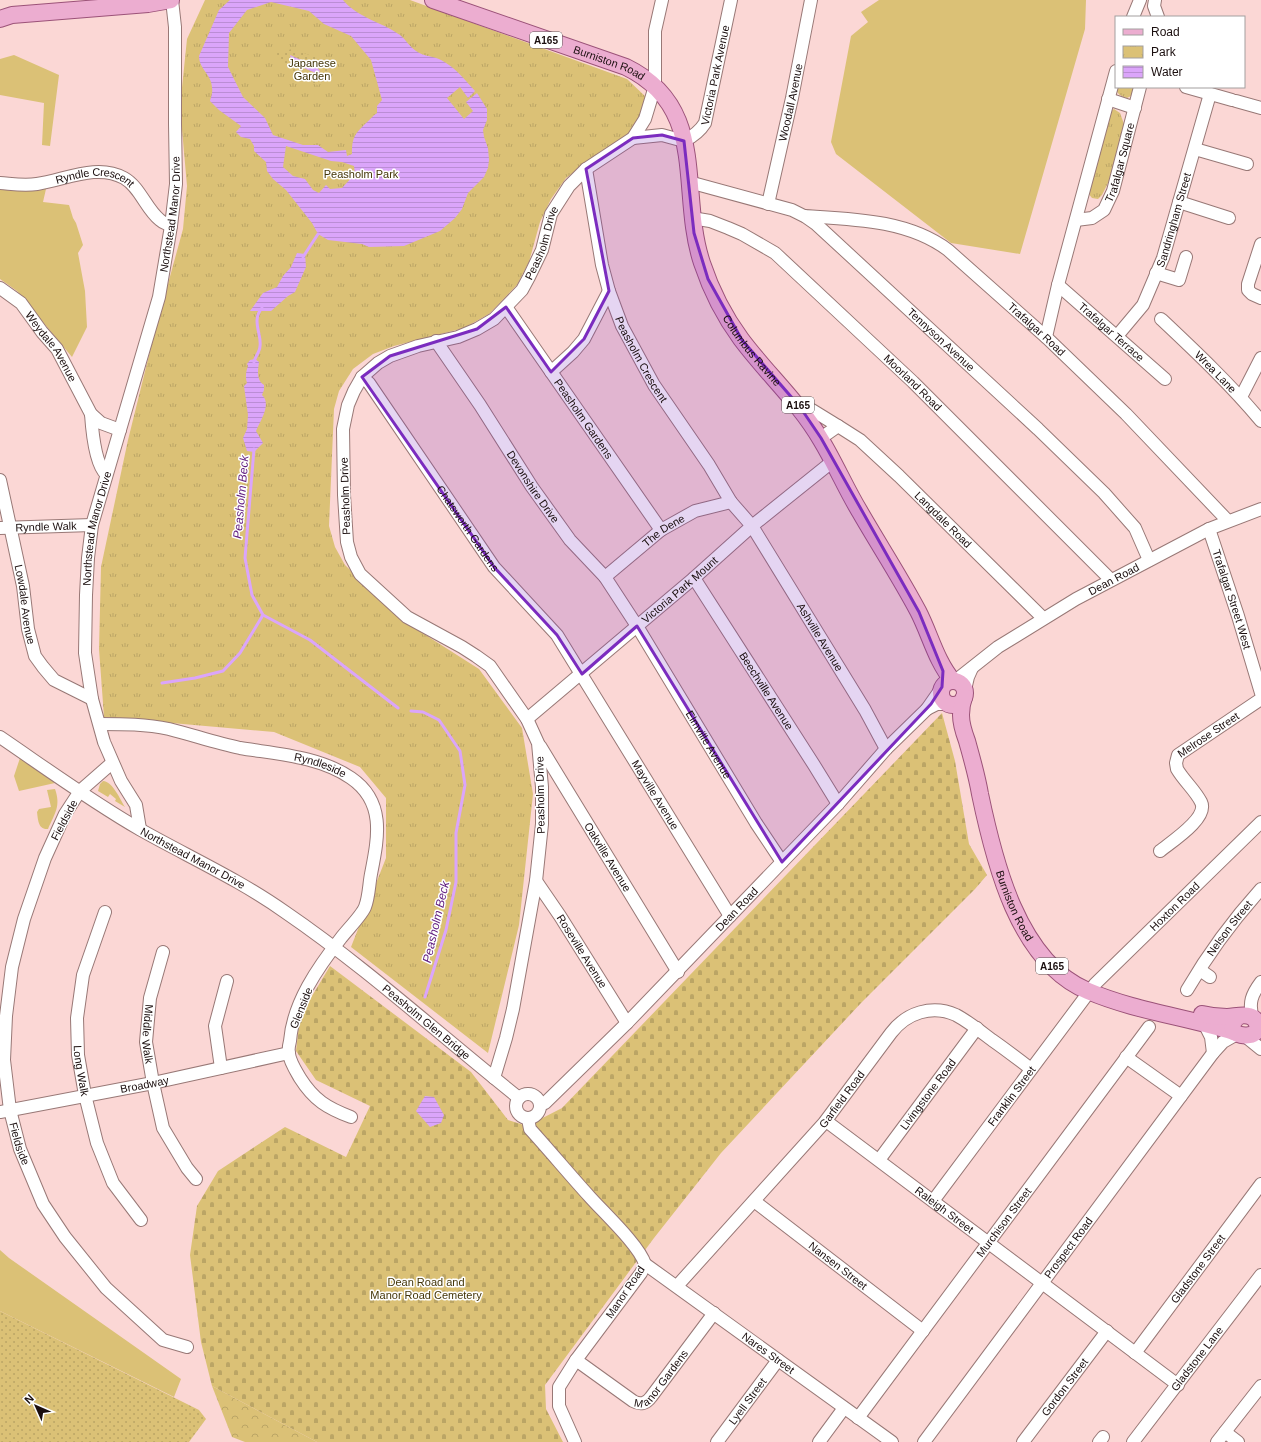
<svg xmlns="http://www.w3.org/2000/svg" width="1261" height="1442" viewBox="0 0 1261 1442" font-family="Arial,sans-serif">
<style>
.grass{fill:#dbc176}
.forest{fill:url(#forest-crowns)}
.cemetery{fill:url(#cemetery-stones)}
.park{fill:url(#park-tufts)}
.garden{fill:url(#garden-dots)}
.water{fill:url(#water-rules);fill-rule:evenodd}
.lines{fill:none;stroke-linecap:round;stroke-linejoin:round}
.stream{stroke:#dba5fa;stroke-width:3}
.minor-casing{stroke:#987876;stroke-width:14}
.major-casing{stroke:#9b5278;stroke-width:18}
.minor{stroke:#fff;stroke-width:12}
.major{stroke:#ecadd0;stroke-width:16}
.marked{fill:#7b2cbf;fill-opacity:0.2;stroke:#7b2cbf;stroke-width:3;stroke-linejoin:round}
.labels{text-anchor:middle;stroke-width:3;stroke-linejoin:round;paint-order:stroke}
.shield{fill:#fff;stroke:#5f5656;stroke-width:1}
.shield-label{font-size:10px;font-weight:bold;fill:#1a0e0e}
.park-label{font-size:11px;fill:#443608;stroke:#fff}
.street-label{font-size:11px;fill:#1a0e0e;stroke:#fff}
.water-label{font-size:12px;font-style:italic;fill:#5f1b7e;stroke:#fff}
</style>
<defs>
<pattern id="forest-crowns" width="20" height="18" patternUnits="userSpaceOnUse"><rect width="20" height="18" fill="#dbc176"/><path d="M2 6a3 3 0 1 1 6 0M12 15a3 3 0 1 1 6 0" fill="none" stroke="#bba565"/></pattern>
<pattern id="cemetery-stones" width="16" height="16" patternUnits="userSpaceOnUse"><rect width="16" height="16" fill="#dbc176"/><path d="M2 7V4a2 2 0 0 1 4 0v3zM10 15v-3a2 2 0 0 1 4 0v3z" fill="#bba565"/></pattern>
<pattern id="park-tufts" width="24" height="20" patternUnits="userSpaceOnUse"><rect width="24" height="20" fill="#dbc176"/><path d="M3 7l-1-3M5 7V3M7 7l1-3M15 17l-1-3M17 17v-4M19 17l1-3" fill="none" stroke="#bba565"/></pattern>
<pattern id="garden-dots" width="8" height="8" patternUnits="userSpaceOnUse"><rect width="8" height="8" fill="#dbc176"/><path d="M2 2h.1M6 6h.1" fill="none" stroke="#bba565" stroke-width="1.8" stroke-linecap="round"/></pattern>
<pattern id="water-rules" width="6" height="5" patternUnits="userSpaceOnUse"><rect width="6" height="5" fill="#dba5fa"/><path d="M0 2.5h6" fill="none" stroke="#bb8dd5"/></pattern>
</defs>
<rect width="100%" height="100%" fill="#fbd7d5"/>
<g class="grass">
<polygon points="879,0 1086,0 1085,29 1020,254 951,243 836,154 831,142 851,36 868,22 861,12"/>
<polygon points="14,55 59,75 50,146 42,145 44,103 0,95 0,59"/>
<polygon points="0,187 46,189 43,202 69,205 73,218 76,223 83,245 78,253 85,291 87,327 72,357 17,291 0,279"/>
<polygon points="20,758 55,783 19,791 14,776"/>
<path d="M103,781C113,782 120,799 125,807L115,801L116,799L110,794L108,797L98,791L100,784Z"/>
<path d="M55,789C61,806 55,813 48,829C38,830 38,819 37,812L39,809L51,807L47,790Z"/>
<polygon points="0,1250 9,1258 181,1379 174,1397 0,1311"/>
</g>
<polygon class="forest" points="212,1386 317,1442 245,1442 232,1437"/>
<polygon class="cemetery" points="942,713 955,761 969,844 987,875 975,889 861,1003 721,1153 654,1238 545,1385 546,1409 563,1442 317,1442 212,1386 201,1342 190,1255 197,1206 218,1171 285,1127 346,1157 370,1106 316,1080 296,1051 300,1016 330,966 471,1072 508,1120 527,1126 562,1108"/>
<g class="park">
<polygon points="205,0 410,0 627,79 647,98 634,132 596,156 566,178 551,199 540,222 529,262 517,285 489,314 464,328 394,346 373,354 353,369 339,391 334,409 329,526 335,547 345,565 402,620 479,669 522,728 533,794 519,925 488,1053 351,947 386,858 386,798 360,767 274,732 104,717 99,649 101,567 128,440 154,335 183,229 187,186 180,107 187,39"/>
<path d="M1116,87H1135L1131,96L1127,98C1121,96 1116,94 1116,87Z"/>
<polygon points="1114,109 1120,113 1124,124 1109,181 1102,195 1098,199 1092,198 1088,193 1109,112"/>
</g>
<g class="garden">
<path d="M292,49L315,57L333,65C332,74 326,79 318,85C300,80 287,71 275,56L277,53Z"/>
<polygon points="0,1311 199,1410 206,1419 189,1442 0,1442"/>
</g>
<g class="water">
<path d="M230,0H343C358,18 382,22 400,35C406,40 410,47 416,51C425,57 434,56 441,60C455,67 465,80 475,91L468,98L460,87L447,98L464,119L473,111L466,102L477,93L487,109V120L483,130L484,137L488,148L489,160L488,168L484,177L468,193L462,209L455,218L440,231L404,246L369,247L362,244L328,240L318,234L312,223L286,190L273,179L267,171L266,162L254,151V146L250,139L241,137L236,132L241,126L219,110L210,101C211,97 213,92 212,88C212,75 199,69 199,56L219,10ZM271,2L309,11L324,24L351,36L371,60L382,100L377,106V113C372,116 370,120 365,124C354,135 352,138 352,154L347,156L346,150L328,152L318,145H303L273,135L265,118L243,97L228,67L229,33L247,10ZM286,146L331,161L342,162L354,166L355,174L342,188L330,189L326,185L319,193L313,190L305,179L293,176L283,167Z"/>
<path d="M290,55L317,67L320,71L318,74C309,70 292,65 290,55Z"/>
<polygon points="297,253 305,254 306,267 295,292 288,296 271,311 250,311 263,293 277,287 283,276 291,267"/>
<path d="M255,359L259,362C258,370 256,380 264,385V390L262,395C272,404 260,421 256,431L263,443L254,452L247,451L243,438L247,429L248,415L244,386L247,383C245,378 246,371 248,366L247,364L250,360Z"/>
<polygon points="425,1096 434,1097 444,1115 441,1123 430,1127 416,1111"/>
</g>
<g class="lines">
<g class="stream">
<polyline points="303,257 318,234"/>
<path d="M254,362C255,356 260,352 260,346C262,335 251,320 262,308"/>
<polyline points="254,449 245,558 252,595 263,615 310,640 398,708"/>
<polyline points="162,683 195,678 223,671 240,653 263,615"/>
<polyline points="411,711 423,712 439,720 460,751 465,785 456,833 456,882 446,930 425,997"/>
</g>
<defs>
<g id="minor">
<polyline points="1155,0 1154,6 1158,17"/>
<polyline points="1133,17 1140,0"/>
<polyline points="1186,87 1232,100"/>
<polyline points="1108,99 1135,108"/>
<polyline points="1236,101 1261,108"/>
<path id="s1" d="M633,138L662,135L684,141C694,136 700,131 705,123L731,0"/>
<polyline points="1195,149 1247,164"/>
<path id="s2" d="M586,169L602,265L609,291L622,326L654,385L709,465L731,502L752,526L865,710L886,749"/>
<path id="s3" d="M689,182L792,210L806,217L816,224L1038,429L1104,493L1135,528L1149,560"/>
<path id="s4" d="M0,183C13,184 24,186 37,184C65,180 97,163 124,178C140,187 146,209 160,220C163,223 168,224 171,226"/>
<polyline points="1179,202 1229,218"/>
<path id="s5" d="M768,204L792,98L811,0"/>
<path id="s6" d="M805,216C853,219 908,220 948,250L1046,337L1126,414L1228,521"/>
<path id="s7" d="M692,218L710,221L728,228L742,234L775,253L913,382L1111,580"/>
<path id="s8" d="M1076,220L1092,218L1104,210L1113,191L1140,87"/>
<polyline points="1261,244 1248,284 1248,290 1252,294 1261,298"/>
<polyline points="1156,273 1179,280 1186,257"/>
<path id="s9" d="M1058,285L1165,379"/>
<path id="s10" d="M0,288L21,303L42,332L57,349L91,414L101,423L120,430"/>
<path id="s11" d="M506,307L661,530"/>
<path id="s12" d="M1161,319C1196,352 1230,384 1261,421"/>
<path id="s13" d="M1117,336L1143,305L1163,258L1210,94"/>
<polyline points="1046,337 1058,285 1116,71"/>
<path id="s14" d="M436,341L480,405L532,487L570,540L605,577L637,626L756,823L782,862"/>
<polyline points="551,372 573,352 584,339 609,291"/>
<path id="s15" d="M362,377L369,383L494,567L557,635L730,916"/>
<polyline points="1241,397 1261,358"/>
<polyline points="803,412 812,410 838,426"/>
<path d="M91,414C92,429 95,464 106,474"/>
<path id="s16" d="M821,438L838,426L860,440L899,476L1043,618"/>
<path id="s17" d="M0,480L23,586L28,629L35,656L43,667L54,680L92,699"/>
<path id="s18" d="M0,528L92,525"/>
<path id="s19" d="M1209,529L1238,616L1261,693"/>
<path id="s20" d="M605,577L661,530L695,511L731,502"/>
<path id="s21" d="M694,578L814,765L838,804"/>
<path id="s22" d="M955,681L998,647L1076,599L1209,529L1261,509"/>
<polyline points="965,690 968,677 972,668"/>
<polyline points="927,709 937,704 948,704"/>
<path id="s23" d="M527,719L694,578L752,526L833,461"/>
<path id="s24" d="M100,724C123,724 146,724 169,729C193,735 216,743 240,748C276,754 319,756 351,778C386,802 378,838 371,874C369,884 369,897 365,907C362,915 347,930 341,938C318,967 293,1003 290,1041C289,1045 288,1050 289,1054C290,1062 296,1071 300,1078C314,1100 327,1108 351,1117"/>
<path id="s25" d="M0,737C47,769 92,802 141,830C189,857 240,880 285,912C367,968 441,1036 519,1098"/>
<path id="s26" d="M540,746L678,972"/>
<path id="s27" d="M112,763L80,791L65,814L45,858L24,919L12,967L6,1016L4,1060L10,1110L20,1149L43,1204L65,1237L106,1288L129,1309L163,1340L187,1347"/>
<path id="s28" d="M140,829L136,805L121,781L104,742L92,699L85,653L86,595L88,558L92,525L159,297L171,226L176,184L175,124V27L172,0"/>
<path id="s29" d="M1160,851C1171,842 1209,818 1201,802C1195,790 1184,781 1177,769L1176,763L1178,755L1261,699"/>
<path id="s30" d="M536,881L560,916L627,1023"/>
<path id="s31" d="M105,912L83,975L77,1018L78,1055L85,1095L97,1143L113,1183L141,1220"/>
<path id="s32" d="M163,952L150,998L146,1042L153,1083L163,1128L187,1168L196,1179"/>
<polyline points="1200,970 1210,977"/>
<path id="s33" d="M1187,990C1208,954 1233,920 1261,889"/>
<path d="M1253,1018C1248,1003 1252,994 1261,982"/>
<polyline points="1204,1023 1211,1037 1213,1053"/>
<polyline points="1245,1036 1261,1049"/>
<polyline points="1126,1057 1181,1096"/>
<polyline points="221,1068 215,1026 227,981"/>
<path id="s34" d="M494,1078L506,1038L513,1009L536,881L542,824V787L538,743L527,719L490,666L476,656L462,647L407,617L360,574L351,557L347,542L344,495L343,429L348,405L354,391L362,377L378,363L390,356L418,346L458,337L477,329L494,319L522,290L529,277L542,250L551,214L569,186L586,169L633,138L645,119L655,86V31L662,0"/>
<circle cx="528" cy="1106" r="12"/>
<path id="s35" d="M540,1105L545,1103L627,1023L782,862L838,804L886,749L927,709L941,689"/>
<path id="s36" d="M0,1112L153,1083L289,1053"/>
<path d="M528,1119L530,1129C550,1151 569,1174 589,1196C603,1212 639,1245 645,1264L641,1273L576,1360L559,1387V1406L575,1442"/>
<path id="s37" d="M826,1121L1178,1385"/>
<path id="s38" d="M879,1160L977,1028"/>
<path id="s39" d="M754,1201L923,1331"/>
<path id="s40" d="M933,1201L1095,984L1261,822"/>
<path id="s41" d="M645,1264L892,1442"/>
<path id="s42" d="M677,1286L824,1123L891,1033C906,1013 932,1004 956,1015C969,1022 980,1031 992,1040C1005,1049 1018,1059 1031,1069"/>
<path id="s43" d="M1135,1353L1261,1184"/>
<path id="s44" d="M576,1360L633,1401C640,1405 646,1404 651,1397L714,1313"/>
<path id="s45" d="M858,1418L1149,1027"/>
<polyline points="1225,1432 1238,1442"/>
<path id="s46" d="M717,1442L778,1360"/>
<polyline points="819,1442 844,1408"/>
<path id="s47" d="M924,1442L1213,1053L1223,1042L1237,1034"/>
<path id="s48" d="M1023,1442L1107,1331"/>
<polyline points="1099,1442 1103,1437"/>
<path id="s49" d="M1133,1442L1261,1275"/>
<polyline points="1217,1442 1261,1386"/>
</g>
<g id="major">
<path id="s50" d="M433,0L626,67C710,108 678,191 702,263C711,290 724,316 741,339C767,374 799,402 821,440C835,463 846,489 860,512C879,545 900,577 918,611C930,634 936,661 953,681"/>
<polyline points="0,19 12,15 148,4 171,0"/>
<circle cx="953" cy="693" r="12"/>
<path id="s51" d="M964,697C962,703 961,709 961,715C961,724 964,733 967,741C972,759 977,776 980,794C994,861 1018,962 1088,991C1135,1011 1186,1017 1234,1032"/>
<path d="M1202,1014C1210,1016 1219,1017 1227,1017C1233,1017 1243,1014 1249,1016C1253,1017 1256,1020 1257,1024C1260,1038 1241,1037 1234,1032C1231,1025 1233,1020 1240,1016"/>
</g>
</defs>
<use href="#minor" class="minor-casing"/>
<use href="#major" class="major-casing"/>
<use href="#minor" class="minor"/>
<use href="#major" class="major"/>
</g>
<path class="marked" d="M662,135L684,141L694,233L708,279L742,340L800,407L821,438L919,612L943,671L942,687L931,704L782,862L637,626L582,674L557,635L494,567L362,377L390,356L477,329L506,307L551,372L584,339L609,291L586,169L633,138Z"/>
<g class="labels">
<g class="shield">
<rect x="530" y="32" width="32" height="16" rx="3"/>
<rect x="782" y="397" width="32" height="16" rx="3"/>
<rect x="1036" y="958" width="32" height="16" rx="3"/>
</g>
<g class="shield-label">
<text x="546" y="44">A165</text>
<text x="798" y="409">A165</text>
<text x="1052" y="970">A165</text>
</g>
<g class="park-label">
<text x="312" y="67">Japanese<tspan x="312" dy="13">Garden</tspan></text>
<text x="361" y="178">Peasholm Park</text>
<text x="426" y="1286">Dean Road and<tspan x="426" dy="13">Manor Road Cemetery</tspan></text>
</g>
<g class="street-label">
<text dy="4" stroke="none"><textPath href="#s50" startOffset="187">Burniston Road</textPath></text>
<text dy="4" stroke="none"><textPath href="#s1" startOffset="129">Victoria Park Avenue</textPath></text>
<text dy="4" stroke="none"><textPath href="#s5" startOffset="104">Woodall Avenue</textPath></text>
<text dy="4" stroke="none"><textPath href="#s8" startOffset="81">Trafalgar Square</textPath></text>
<text dy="4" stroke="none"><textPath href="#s4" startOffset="97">Ryndle Crescent</textPath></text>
<text dy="4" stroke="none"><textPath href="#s28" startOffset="636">Northstead Manor Drive</textPath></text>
<text dy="4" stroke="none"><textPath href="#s13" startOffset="131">Sandringham Street</textPath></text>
<text dy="4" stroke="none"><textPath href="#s34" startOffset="1033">Peasholm Drive</textPath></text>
<text dy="4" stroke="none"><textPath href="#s6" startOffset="268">Trafalgar Road</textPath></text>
<text dy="4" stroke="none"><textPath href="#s9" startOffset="71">Trafalgar Terrace</textPath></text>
<text dy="4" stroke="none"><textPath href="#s3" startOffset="305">Tennyson Avenue</textPath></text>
<text dy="4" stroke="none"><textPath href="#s10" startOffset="79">Weydale Avenue</textPath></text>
<text dy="4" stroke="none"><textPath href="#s50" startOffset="527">Columbus Ravine</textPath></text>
<text dy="4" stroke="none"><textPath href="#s2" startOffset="200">Peasholm Crescent</textPath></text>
<text dy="4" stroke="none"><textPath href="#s12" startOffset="76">Wrea Lane</textPath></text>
<text dy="4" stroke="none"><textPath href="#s7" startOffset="280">Moorland Road</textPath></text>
<text dy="4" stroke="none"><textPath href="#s11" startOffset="136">Peasholm Gardens</textPath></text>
<text dy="4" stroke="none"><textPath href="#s14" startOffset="175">Devonshire Drive</textPath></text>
<text transform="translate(345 496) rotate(-92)" y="4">Peasholm Drive</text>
<text dy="4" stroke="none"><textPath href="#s16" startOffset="162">Langdale Road</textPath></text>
<text dy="4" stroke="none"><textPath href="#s18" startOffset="46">Ryndle Walk</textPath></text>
<text dy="4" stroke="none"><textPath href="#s15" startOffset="185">Chatsworth Gardens</textPath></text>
<text dy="4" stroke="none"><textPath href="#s28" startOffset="312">Northstead Manor Drive</textPath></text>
<text dy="4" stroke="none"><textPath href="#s20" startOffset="75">The Dene</textPath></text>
<text dy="4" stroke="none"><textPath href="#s22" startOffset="189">Dean Road</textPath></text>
<text dy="4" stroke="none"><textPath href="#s23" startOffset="200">Victoria Park Mount</textPath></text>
<text dy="4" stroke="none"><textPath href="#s19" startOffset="74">Trafalgar Street West</textPath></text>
<text dy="4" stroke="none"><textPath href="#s17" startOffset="127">Lowdale Avenue</textPath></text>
<text dy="4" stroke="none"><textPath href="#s2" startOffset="531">Ashville Avenue</textPath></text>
<text dy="4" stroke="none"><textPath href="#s21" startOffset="134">Beechville Avenue</textPath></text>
<text dy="4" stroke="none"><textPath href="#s29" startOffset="159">Melrose Street</textPath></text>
<text dy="4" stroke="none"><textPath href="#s14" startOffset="488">Elmville Avenue</textPath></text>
<text dy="4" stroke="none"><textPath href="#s24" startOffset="225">Ryndleside</textPath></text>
<text transform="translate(540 795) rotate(-91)" y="4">Peasholm Drive</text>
<text dy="4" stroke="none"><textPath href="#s15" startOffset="512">Mayville Avenue</textPath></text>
<text transform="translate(64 820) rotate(-62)" y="4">Fieldside</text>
<text dy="4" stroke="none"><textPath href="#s25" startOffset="228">Northstead Manor Drive</textPath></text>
<text dy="4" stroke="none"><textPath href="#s26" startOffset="130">Oakville Avenue</textPath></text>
<text dy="4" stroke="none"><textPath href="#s51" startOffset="217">Burniston Road</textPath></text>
<text dy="4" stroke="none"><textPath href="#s40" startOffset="382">Hoxton Road</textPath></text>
<text dy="4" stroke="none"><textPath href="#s35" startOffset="278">Dean Road</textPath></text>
<text dy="4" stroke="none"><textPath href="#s33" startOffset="75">Nelson Street</textPath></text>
<text dy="4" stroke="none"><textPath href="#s30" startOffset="84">Roseville Avenue</textPath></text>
<text transform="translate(301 1008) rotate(-68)" y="4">Glenside</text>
<text dy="4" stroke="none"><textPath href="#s25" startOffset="514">Peasholm Glen Bridge</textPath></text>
<text dy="4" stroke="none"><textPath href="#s32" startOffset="84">Middle Walk</textPath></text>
<text dy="4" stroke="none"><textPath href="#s31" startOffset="163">Long Walk</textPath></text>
<text dy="4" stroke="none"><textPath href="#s36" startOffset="147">Broadway</textPath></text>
<text dy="4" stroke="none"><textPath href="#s38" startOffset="82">Livingstone Road</textPath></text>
<text dy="4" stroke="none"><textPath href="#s40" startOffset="131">Franklin Street</textPath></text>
<text dy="4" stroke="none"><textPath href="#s42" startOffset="249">Garfield Road</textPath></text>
<text dy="4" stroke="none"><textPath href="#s27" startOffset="411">Fieldside</textPath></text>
<text dy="4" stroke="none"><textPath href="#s37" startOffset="148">Raleigh Street</textPath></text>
<text dy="4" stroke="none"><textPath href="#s45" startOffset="244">Murchison Street</textPath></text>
<text dy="4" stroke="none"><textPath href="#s47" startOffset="242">Prospect Road</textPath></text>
<text dy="4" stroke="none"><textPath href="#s39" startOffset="106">Nansen Street</textPath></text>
<text dy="4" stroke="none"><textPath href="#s43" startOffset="105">Gladstone Street</textPath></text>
<text transform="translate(625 1292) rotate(-56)" y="4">Manor Road</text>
<text dy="4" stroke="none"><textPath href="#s41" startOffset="152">Nares Street</textPath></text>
<text dy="4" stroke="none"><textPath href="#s49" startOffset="105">Gladstone Lane</textPath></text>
<text dy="4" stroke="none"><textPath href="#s44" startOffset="110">Manor Gardens</textPath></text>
<text dy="4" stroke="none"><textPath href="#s48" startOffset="69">Gordon Street</textPath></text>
<text dy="4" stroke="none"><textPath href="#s46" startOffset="51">Lyell Street</textPath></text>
</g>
<g class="water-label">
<text transform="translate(241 497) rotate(-85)" y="4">Peasholm Beck</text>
<text transform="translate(436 922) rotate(-77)" y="4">Peasholm Beck</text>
</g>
</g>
<rect x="1115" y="16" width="130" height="72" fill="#ffffff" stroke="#a39f9f"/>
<rect x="1123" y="29" width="20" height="6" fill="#ecadd0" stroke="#a39f9f"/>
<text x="1151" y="36" font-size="12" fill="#1a0e0e">Road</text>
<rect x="1123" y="46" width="20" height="12" fill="url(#park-tufts)" stroke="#a39f9f"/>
<text x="1151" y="56" font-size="12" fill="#1a0e0e">Park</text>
<rect x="1123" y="66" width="20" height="12" fill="url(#water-rules)" stroke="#a39f9f"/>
<text x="1151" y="76" font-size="12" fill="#1a0e0e">Water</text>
<g transform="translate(36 1406) rotate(315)" stroke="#ffffff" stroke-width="3" paint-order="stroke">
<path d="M0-3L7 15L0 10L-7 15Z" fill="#1a0e0e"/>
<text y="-6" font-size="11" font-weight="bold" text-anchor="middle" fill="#1a0e0e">N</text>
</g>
</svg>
